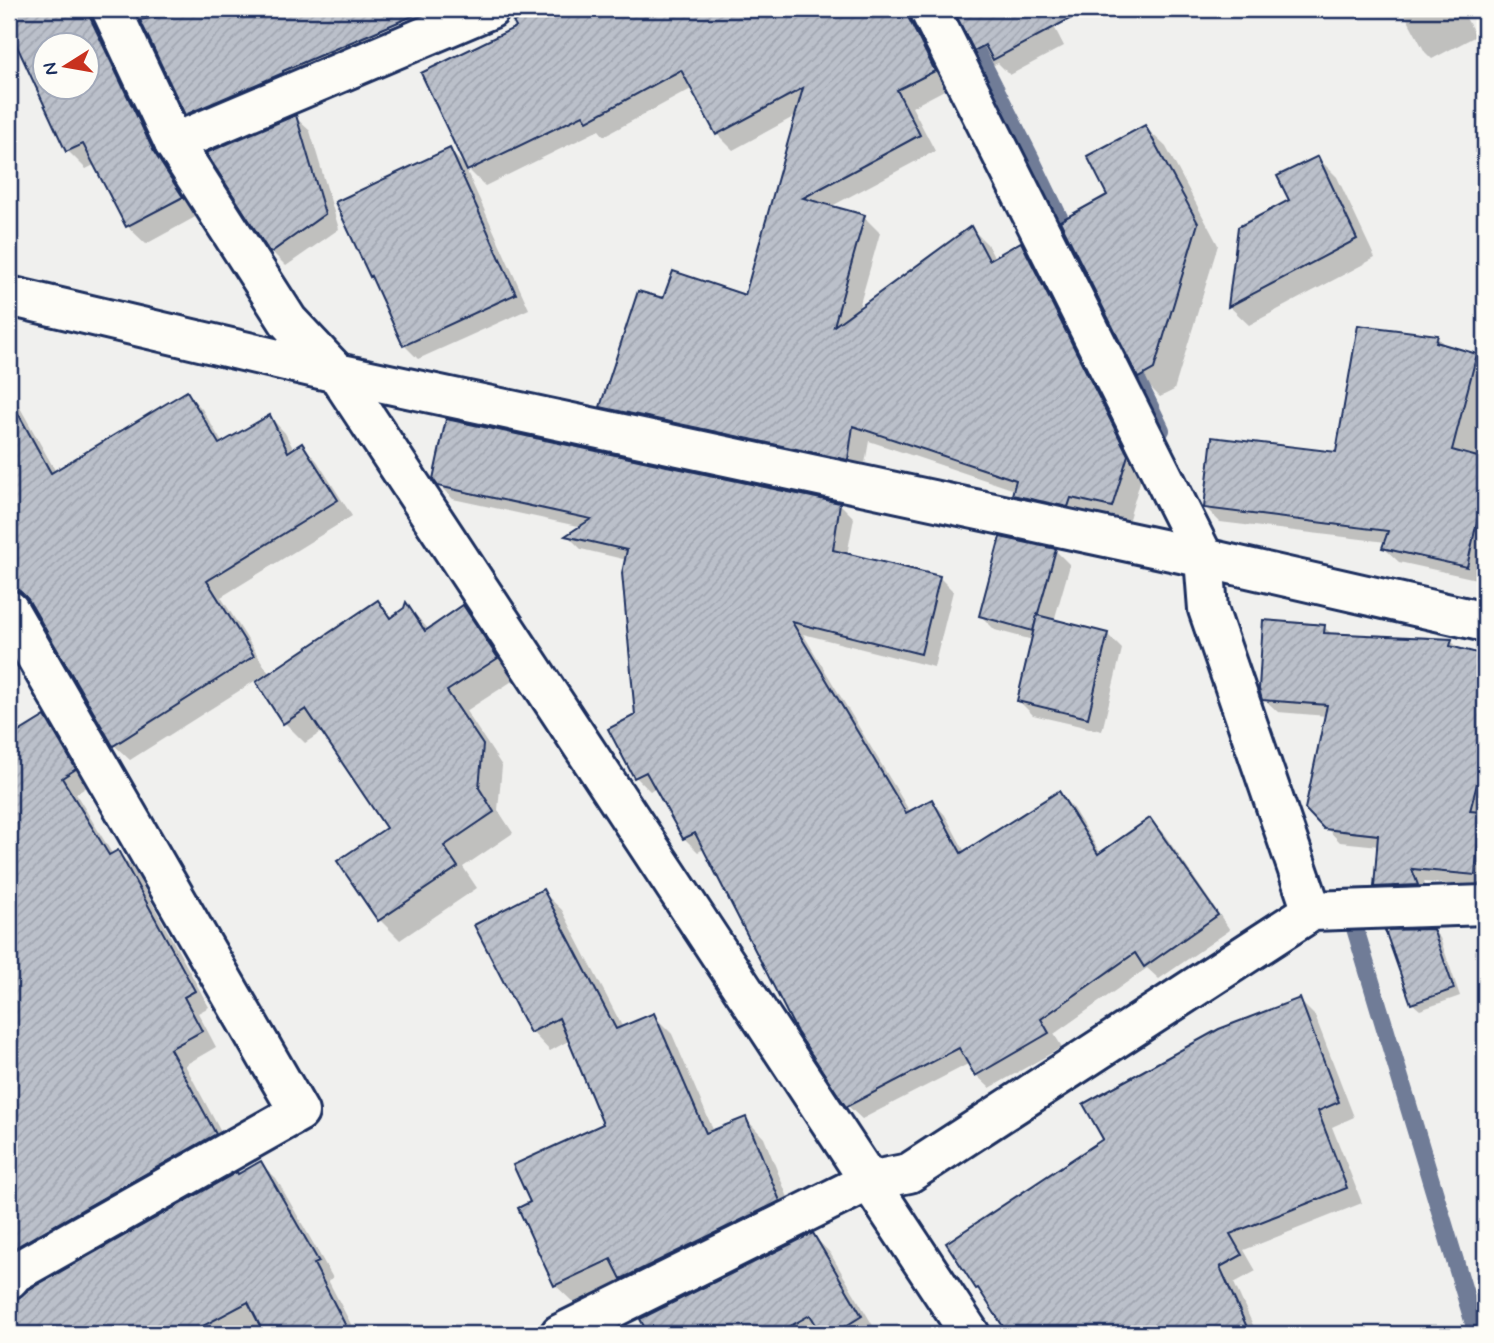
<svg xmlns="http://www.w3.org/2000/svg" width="1494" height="1343" viewBox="0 0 1494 1343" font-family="Mynerve,sans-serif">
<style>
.shadow{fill:#0003;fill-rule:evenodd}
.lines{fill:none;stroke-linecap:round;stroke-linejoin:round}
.stream{stroke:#6f7b97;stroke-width:18}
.building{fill:url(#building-hatch);stroke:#1b2f5e;stroke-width:2;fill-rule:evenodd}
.street-casing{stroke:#1b2f5e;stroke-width:44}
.secondary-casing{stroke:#1b2f5e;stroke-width:44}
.street{stroke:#fdfcf7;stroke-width:38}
.secondary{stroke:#fdfcf7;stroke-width:38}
</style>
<defs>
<pattern id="building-hatch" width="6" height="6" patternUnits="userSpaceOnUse" patternTransform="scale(1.75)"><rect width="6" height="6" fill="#bbc0ca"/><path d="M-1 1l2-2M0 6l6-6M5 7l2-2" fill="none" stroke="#a0a5b0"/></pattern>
</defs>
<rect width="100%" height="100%" fill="#f0f0ee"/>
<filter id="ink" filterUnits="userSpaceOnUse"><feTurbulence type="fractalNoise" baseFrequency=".0143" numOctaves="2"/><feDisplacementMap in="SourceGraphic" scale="14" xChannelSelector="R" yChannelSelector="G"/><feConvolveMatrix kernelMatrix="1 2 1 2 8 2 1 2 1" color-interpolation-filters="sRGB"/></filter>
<g filter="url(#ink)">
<g class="shadow">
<path d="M9,9H94L199,215L146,244L127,226L96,164L86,169L68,151L9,25ZM46,46H88V88H46Z"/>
<polygon points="208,9 369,9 385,46 199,127 186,114 143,21"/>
<polygon points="542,9 835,9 836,10 839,9 931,9 950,87 912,107 935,151 830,207 864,217 880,233 858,311 971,228 987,244 995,259 1021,244 1037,260 1143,472 1128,522 1087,513 1084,522 1030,510 1014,494 1015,490 869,441 863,475 618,422 602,406 665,301 746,297 797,115 733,150 717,134 693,88 604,136 599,130 485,186 468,169 518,28 515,23"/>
<path d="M955,9H1045L1064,46L1010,75L998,63L992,66L976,50ZM992,40L994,43L979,50V46Z"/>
<polygon points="1402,9 1461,9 1476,36 1432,59 1425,52"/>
<polygon points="295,117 310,131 339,229 286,266 272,252 209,154"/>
<polygon points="1145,127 1166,147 1218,245 1174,390 1160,397 1140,377 1110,196"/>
<polygon points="449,150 464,165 529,309 418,359 404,345"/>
<polygon points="1318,158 1337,177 1375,258 1249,325 1230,307 1240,228 1291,201"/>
<polygon points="1437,337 1447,347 1476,356 1485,365 1485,390 1483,399 1485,400 1485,562 1481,580 1399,562 1384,548 1386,542 1220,522 1206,508 1337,454"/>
<polygon points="9,388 56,472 187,393 202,409 223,444 270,417 285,433 294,450 302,445 317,461 352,516 221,597 270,675 377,602 393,618 406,609 407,605 429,630 463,607 483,627 517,678 466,711 502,766 498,810 513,833 463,867 477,888 400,940 380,920 340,861 388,828 323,731 305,743 285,723 258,683 266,678 264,675 130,760 114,745 33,605 25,603 9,611"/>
<polygon points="439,485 840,504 854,518 847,555 939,577 953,591 934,667 803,634 910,812 932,801 945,815 965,852 1058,793 1072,807 1101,854 1150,820 1164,834 1230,930 1159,979 1147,968 1054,1034 1062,1047 990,1088 976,1075 970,1063 862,1119 848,1106 704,849 698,852 684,838 656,787 650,791 636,777 637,716 627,560 581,549 568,536 582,527 453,499"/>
<polygon points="1055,550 1070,565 1054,621 1107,634 1122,649 1102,731 1033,715 1019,701 1033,640 995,630 981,616"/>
<polygon points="1324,627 1333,635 1451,641 1461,650 1485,657 1485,887 1424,882 1430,898 1389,900 1376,886 1379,846 1340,842 1307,808 1327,716 1278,712 1264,699"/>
<polygon points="45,718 60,734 90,785 76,794 113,855 118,852 133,868 209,1007 198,1013 216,1047 185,1065 230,1149 9,1279 9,741"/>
<polygon points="543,892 562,910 623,1028 653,1015 672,1034 714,1132 746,1119 764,1138 797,1220 641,1297 624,1280 574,1303 555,1285 532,1203 606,1125 570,1040 550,1051 532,1032"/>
<polygon points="1433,930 1440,938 1460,996 1420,1010 1413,1004 1388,932"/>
<polygon points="1299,1000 1315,1016 1354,1117 1332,1127 1362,1203 1244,1250 1256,1271 1234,1283 1257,1334 1010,1334 948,1244 1105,1140"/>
<polygon points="260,1163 276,1178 333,1278 328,1280 356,1334 9,1334 9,1302 18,1301"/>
<polygon points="813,1235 830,1253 878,1334 650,1334 642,1320"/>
</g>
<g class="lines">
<g class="stream">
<polyline points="955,9 1031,159 1161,430"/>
<polyline points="1340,910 1354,925 1477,1334"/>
</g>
</g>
<g class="building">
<path d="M9,9H86L154,152L183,197L126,227L83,144L66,152L9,29ZM46,46H88V88H46Z"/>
<polygon points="199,9 429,9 283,71 283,73 185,115 140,20"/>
<polygon points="538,9 907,9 909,19 935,71 897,90 920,135 803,198 865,215 834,326 971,226 989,260 1021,242 1128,455 1112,507 1071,498 1068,507 1012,495 1016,480 853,426 848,460 600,407 638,291 663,298 673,271 745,295 803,88 716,135 681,70 587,121 583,115 467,171 421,73 516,27 513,22"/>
<polygon points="953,9 1088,9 993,60 985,45 974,51"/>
<polygon points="296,115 325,214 270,253 206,153"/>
<polygon points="1145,125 1198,223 1154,369 1138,378 1060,221 1107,195 1087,156"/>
<polygon points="450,148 516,294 403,346 371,276 370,277 335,202"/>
<polygon points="1318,156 1357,239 1228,307 1238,227 1289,200 1277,176"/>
<polygon points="1358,325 1438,335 1436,342 1477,354 1452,450 1485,459 1485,485 1467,567 1382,548 1388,531 1204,508 1212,437 1336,452"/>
<polygon points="187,391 219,444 270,415 288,452 302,443 338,500 207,581 254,656 113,746 28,599 20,591 14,589 9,580 9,397 51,473"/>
<polygon points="446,419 840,503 833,550 940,576 921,654 792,622 906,813 932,799 961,853 1059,791 1098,854 1150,818 1218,915 1144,967 1135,953 1041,1019 1049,1033 975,1076 959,1048 846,1107 797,1032 695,833 683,839 646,772 634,778 608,729 635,715 622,573 627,550 565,536 591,519 438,486 433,479"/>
<polygon points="1000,537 1056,549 1033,631 979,616"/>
<polygon points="378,600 390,618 404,608 406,602 425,631 463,605 498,658 447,691 483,745 479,788 494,812 444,846 458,867 378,921 337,861 386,828 306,709 283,724 256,682"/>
<polygon points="1037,615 1108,633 1088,718 1017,701"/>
<polygon points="1263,620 1325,625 1324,633 1452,639 1450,646 1485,655 1485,753 1470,811 1481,812 1475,875 1412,869 1418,885 1374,887 1378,835 1324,829 1305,809 1327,705 1262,700 1259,689"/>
<polygon points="45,716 76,769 62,778 109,855 118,850 195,991 184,997 202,1031 170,1049 216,1134 9,1251 9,738"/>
<polygon points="543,889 616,1029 654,1013 706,1133 746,1117 780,1201 621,1279 611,1259 554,1286 518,1208 530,1202 513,1165 603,1124 559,1018 530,1033 474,925"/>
<polygon points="1433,929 1454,989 1411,1004 1385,930"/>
<polygon points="1300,998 1339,1102 1318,1111 1347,1188 1230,1234 1242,1255 1220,1267 1250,1334 1008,1334 978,1288 976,1289 946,1243 1103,1139 1083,1104 1219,1029"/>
<polygon points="261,1161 319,1262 314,1264 350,1334 264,1334 248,1302 188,1334 9,1334 9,1300 17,1299 28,1290 237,1172 238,1174"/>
<polygon points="813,1233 862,1316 833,1334 822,1334 810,1315 776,1334 648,1334 640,1319"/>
</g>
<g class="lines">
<defs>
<g id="street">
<polyline points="111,9 174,143 288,321 337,373 970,1334"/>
<polyline points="929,9 1204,558 1208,609 1312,911"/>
<polyline points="174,143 490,9"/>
<polyline points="9,610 299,1112 14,1273 9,1279"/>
<polyline points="560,1334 869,1181 909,1173 1312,911 1485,905"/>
</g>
<polyline id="secondary" points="9,296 337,373 1204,558 1485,622"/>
</defs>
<use href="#street" class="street-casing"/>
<use href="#secondary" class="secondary-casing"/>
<use href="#street" class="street"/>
<use href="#secondary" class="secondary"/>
</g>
</g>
<rect width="1494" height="1343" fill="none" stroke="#fdfcf7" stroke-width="35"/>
<rect x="18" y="18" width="1459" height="1308" fill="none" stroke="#1b2f5e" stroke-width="2.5" filter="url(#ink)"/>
<g transform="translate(66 66) rotate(259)"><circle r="33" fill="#fdfcf7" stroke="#a3aaba" stroke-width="2"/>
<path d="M0-5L12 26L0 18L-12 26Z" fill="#c8321e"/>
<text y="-10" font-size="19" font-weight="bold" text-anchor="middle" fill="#1b2f5e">N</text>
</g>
</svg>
